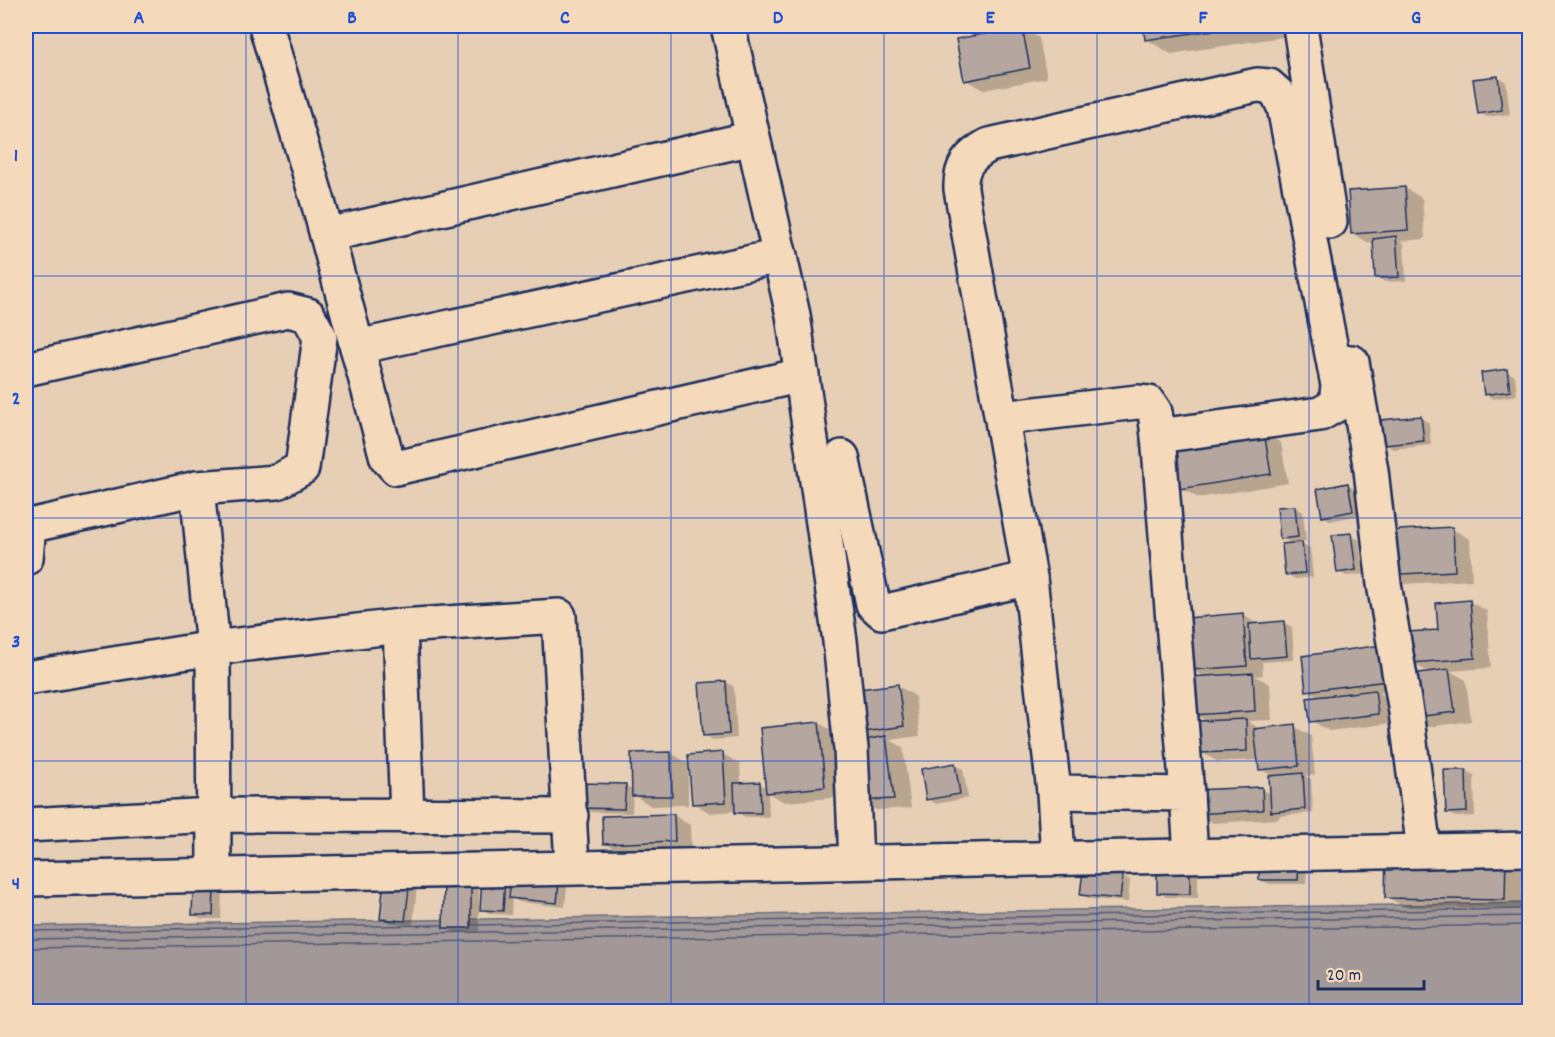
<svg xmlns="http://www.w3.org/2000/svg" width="1555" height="1037" viewBox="0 0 1555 1037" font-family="Dekko,sans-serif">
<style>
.water{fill:#a19897;stroke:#6b6e80;stroke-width:1.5}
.shadow{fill:#0003}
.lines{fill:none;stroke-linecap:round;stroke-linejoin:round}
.shore{stroke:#515975;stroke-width:1.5}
.building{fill:#b5a7a0;stroke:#1b2f5e;stroke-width:1.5}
.minor-casing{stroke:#1b2f5e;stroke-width:38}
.tertiary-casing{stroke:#1b2f5e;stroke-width:38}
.minor{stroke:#f4d9bb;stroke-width:33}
.tertiary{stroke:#f4d9bb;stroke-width:33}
.grid{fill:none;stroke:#1d4ed8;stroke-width:1.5;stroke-opacity:0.55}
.neatline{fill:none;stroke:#1d4ed8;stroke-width:2}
.grid-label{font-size:20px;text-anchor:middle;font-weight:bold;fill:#1d4ed8}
</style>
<rect width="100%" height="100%" fill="#e7cfb5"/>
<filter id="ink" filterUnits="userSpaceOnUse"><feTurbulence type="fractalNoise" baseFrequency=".0167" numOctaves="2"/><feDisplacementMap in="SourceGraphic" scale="12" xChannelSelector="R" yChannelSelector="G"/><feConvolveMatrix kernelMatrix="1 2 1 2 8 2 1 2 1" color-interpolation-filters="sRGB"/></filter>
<g filter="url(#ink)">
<polygon class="water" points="1529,903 1529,1011 26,1011 26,926"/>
<g class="shadow">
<polygon points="1144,26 1294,26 1296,35 1171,54 1146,39"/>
<polygon points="1022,28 1039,38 1047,78 983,90 966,80"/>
<polygon points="1498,77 1506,82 1510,114 1487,117 1479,113"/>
<polygon points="1405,188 1422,198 1425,239 1400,241 1404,243 1406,281 1385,282 1377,277 1375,242 1369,243 1352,233"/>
<polygon points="1506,371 1515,376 1517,395 1493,399 1485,394"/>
<polygon points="1421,418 1429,423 1431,445 1393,449 1385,444"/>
<polygon points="1264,433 1281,443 1288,483 1198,498 1181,488"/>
<polygon points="1347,484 1356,489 1360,515 1331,521 1323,516"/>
<polygon points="1295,507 1303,512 1306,541 1299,542 1310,548 1313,577 1295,579 1287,574 1293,544 1281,538"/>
<polygon points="1452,529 1470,539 1472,580 1403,584 1386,574"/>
<polygon points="1351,535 1359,540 1363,574 1347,576 1338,572"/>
<polygon points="1470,602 1487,611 1491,668 1450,671 1466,680 1471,721 1428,727 1411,717 1430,673 1412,663"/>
<polygon points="1243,615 1259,625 1284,623 1292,627 1294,660 1262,662 1263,675 1255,676 1270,684 1272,720 1247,721 1262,730 1294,726 1311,736 1315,775 1305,776 1311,779 1313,813 1279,816 1279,819 1213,823 1196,813 1261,789 1272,795 1274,777 1260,769 1259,760 1218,762 1201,752 1208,722 1194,714 1206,678 1192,669"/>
<polygon points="1382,647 1403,690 1379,693 1392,701 1394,723 1329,731 1312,721 1320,698 1308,690"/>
<polygon points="726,682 734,687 737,738 713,740 705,735"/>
<polygon points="898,686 915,696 920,736 890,740 903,747 911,808 876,810 859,800 874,740 860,732"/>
<polygon points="819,723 836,733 842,797 784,802 768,793 769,817 745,817 736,811 710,813 693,803 691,767 688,767 688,805 651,806 633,795 632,813 589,812 581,807 625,785 633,790 671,753 691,765 723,754 740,764 741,784 760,784 767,788"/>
<polygon points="955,764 963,769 968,798 936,804 928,799"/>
<polygon points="1466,771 1474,776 1475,816 1455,817 1447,813"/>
<polygon points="673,815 690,825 691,850 621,853 604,843"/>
<polygon points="1506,857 1523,867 1522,909 1404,907 1387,897"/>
<polygon points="1307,866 1306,884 1269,884 1260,879"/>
<polygon points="1190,870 1198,874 1198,898 1166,897 1158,892"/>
<polygon points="1122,876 1130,880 1128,902 1090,899 1082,894"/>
<polygon points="505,879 559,882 567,887 565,907 519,902 512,898 511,915 490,914 482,909"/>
<polygon points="409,882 417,886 413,925 390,923 382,918"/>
<polygon points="471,884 479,889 479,932 453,932 444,927"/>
<polygon points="213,889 222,893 221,919 202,919 194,914"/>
</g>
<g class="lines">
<g class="shore">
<polyline points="472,925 1530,909"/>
<polyline points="26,931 442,925"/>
<polyline points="26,939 1530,916"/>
<polyline points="26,948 1530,925"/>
</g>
</g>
<g class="building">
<polygon points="1143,26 1242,26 1145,40"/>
<polygon points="1022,27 1030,68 964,81 956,39"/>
<polygon points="1498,76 1502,110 1478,114 1473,79"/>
<polygon points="1405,187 1408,230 1351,234 1348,191"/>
<polygon points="1396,236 1399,277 1375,278 1373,239"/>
<polygon points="1530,259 1530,290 1525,290 1522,260"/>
<polygon points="1507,369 1510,391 1484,395 1481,373"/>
<polygon points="1421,416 1424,441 1384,445 1381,420"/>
<polygon points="1264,432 1271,474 1180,489 1173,446"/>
<polygon points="1348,483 1353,511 1322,517 1317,489"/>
<polygon points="1295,506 1298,537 1280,539 1277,507"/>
<polygon points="1453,527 1455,571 1385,575 1382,531"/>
<polygon points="1351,533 1356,570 1337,573 1332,535"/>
<polygon points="1302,542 1305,573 1285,575 1282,544"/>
<polygon points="1470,600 1475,658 1411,663 1408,632 1438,630 1436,603"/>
<polygon points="1243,613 1247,666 1190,670 1187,618"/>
<polygon points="1284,621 1287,656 1251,659 1249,624"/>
<polygon points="1382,645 1387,681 1306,691 1302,656"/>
<polygon points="1449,669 1455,712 1409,718 1404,675"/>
<polygon points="1253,673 1255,711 1192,715 1190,677"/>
<polygon points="726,681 729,734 703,736 699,683"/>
<polygon points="898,684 904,726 858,733 852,690"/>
<polygon points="1375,690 1378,714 1310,722 1307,698"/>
<polygon points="1246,719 1247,751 1199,753 1198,721"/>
<polygon points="819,722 825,787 766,793 760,728"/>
<polygon points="1295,724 1299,766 1259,770 1254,729"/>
<polygon points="886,736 894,799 858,801 854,742"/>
<polygon points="671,752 672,796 632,796 631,753"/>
<polygon points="723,752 726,802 692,804 688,755"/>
<polygon points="955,763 960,794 926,800 921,769"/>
<polygon points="1444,770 1466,770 1467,812 1446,813"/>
<polygon points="1303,773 1305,809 1271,812 1269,776"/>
<polygon points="760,782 761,813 735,813 734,783"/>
<polygon points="580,783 626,784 624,809 579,808"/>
<polygon points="1262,787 1263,810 1195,814 1193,790"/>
<polygon points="674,814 675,841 603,844 602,816"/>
<polygon points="1386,853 1506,855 1505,900 1385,898"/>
<polygon points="1259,860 1299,860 1298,880 1259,880"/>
<polygon points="1157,868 1190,868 1190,894 1157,893"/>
<polygon points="1083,870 1123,874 1120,899 1080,895"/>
<polygon points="511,876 559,881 557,903 509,898"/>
<polygon points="482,877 505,878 503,911 480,910"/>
<polygon points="384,878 410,880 405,921 380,919"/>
<polygon points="444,882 471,883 471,928 443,928"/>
<polygon points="193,887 214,887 213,915 192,915"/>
</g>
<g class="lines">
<defs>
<g id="minor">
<polyline points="266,26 318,202 387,458 396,468 802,375"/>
<polyline points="728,26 793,315 840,641 851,749 856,861"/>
<polyline points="1300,26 1330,222"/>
<polyline points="327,235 753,138"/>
<polyline points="357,347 780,256"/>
<polyline points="1352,362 1371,470 1384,584 1406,712 1424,850"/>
<polyline points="26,369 288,310 308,315 320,337 302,468 277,482 197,488"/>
<path d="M1002,418L1137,402L1149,403L1155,412L1158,436L1320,414L1336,405L1338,385L1284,107L1278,94L1269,86L1257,85L989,145C969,156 960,166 961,189L1030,578L1054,792L1187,794L1191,855"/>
<polyline points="1158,436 1187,794"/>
<polyline points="842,457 873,604 882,612 1030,578"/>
<polyline points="26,558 29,526 197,488 213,648 214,874"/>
<polyline points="400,626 407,816"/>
<polyline points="26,678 213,648 400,626 559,616 572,867"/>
<polyline points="1054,792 1058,858"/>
<polyline points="26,825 214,815 571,816"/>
</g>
<polyline id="tertiary" points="26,879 1530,849"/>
</defs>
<use href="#minor" class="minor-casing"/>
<use href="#tertiary" class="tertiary-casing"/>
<use href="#minor" class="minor"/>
<use href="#tertiary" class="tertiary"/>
</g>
</g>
<path class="grid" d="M246,26V1012M458,26V1012M671,26V1012M884,26V1012M1097,26V1012M1309,26V1012M26,276H1530M26,518H1530M26,761H1530"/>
<rect width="1555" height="1037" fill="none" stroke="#f4d9bb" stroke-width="66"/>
<path d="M1318 980v9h106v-9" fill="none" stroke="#1b2f5e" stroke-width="3"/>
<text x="1327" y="980" font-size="18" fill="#1b2f5e" stroke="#f4d9bb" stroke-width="4.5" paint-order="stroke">20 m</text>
<rect x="33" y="33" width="1489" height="971" class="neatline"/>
<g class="grid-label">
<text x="139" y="23">A</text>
<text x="352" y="23">B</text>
<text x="565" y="23">C</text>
<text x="778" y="23">D</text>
<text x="990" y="23">E</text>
<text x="1203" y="23">F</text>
<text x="1416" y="23">G</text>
<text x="16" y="161">1</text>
<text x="16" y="404">2</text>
<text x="16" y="647">3</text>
<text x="16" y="889">4</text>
</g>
</svg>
